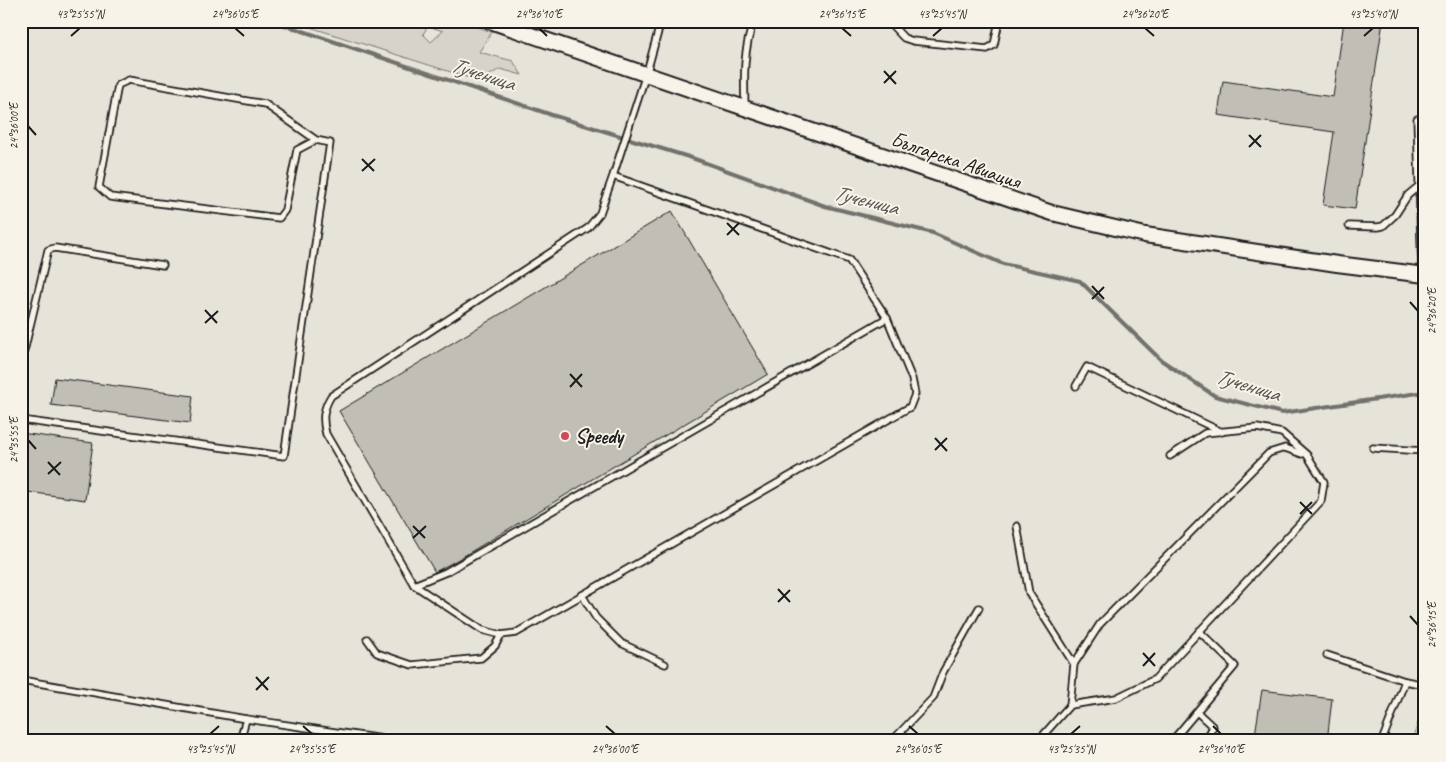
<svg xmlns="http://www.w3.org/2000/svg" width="1446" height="762" viewBox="0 0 1446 762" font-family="Caveat,sans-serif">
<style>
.built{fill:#e6e3d9}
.green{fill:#d7d3cb;stroke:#7a7874;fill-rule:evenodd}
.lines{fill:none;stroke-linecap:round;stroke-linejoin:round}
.stream{stroke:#72716c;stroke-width:4}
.building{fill:#c0beb5;stroke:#1c1c1c}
.service-casing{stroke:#1c1c1c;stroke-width:9}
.tertiary-casing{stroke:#1c1c1c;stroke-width:18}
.service{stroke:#f7f3e8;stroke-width:5.5}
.tertiary{stroke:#f7f3e8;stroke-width:14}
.ticks{fill:none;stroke:#1c1c1c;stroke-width:2}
.poi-dot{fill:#d1495b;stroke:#f7f3e8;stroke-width:2}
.labels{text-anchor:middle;stroke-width:4;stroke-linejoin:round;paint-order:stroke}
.street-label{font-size:21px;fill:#1c1c1c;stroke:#f7f3e8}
.poi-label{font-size:21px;font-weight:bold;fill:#1c1c1c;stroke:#f7f3e8;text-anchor:start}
.water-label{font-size:22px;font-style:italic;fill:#565452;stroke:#f7f3e8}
.neatline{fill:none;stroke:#1c1c1c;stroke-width:2}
.ticks-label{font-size:12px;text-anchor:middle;fill:#1c1c1c}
</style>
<rect width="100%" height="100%" fill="#f7f3e8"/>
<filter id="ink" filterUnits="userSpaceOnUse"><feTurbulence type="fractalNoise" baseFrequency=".02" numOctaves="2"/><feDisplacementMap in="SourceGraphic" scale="10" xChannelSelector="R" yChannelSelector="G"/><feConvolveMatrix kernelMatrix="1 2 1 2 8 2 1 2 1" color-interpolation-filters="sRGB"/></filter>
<g filter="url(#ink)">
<rect class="built" x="21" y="21" width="1404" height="720"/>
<path class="green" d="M291,21H461L492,32L479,52L513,61L522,75L500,69L479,81ZM428,26L443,31L431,42L423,34Z"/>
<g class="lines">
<polyline class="stream" points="273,21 555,116 692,158 825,206 933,233 1003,264 1080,281 1161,360 1215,396 1282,413 1425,392"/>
</g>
<g class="building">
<polygon points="1344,21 1383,21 1355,209 1323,205 1334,132 1218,115 1223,81 1333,97"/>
<polygon points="672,211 768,374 457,560 435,572 339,411"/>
<polygon points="55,378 193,396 190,423 51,405"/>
<polygon points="21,433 93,443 85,500 21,491"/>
<polygon points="1262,690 1332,699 1327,741 1254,741"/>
<polygon points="1423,709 1425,709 1425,741 1412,741"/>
</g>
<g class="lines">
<defs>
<g id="service">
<polyline points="888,21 904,38 913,41 987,49 994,45 999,21"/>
<path d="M745,107C744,78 743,48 754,21"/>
<polyline points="1417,119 1422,275"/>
<path d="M613,176L849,260L887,318L912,379L915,394L910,407L516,633L501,635L482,630L414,585L326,434C322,419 323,409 331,396L588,228L600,213L613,176L648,68L661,21"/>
<polyline points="1349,226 1378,227 1383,226 1395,215 1408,195 1419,186"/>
<polyline points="21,364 48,250 55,248 163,265"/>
<polyline points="1076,386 1087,367 1222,432"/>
<polyline points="21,420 284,456 330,143 316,140 297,150 285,210 279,218 110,197 99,187 118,85 129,80 265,104 316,140"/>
<polyline points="1373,448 1425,451"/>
<polyline points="1017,526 1029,593 1074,664"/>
<polyline points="414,585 446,572 887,318"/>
<polyline points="582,595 596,618 621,643 665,664"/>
<polyline points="367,639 377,653 412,665 481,658 495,646 501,635"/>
<polyline points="1327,655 1405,681 1425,685"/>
<polyline points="21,680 246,719 397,741"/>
<polyline points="1070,705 1074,664 1100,624 1269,453 1285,448 1302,454"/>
<polyline points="1197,712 1213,727 1205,741"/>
<polyline points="240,741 246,719"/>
<polyline points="892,741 933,698 943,672 979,608"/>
<polyline points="1038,741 1070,705 1116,698 1155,679 1321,501 1324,482 1307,455 1282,433 1257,428 1205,433 1170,456"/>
<polyline points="1172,741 1235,666 1199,631"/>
<polyline points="1382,741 1405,681"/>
</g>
<polyline id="tertiary" points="490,21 1052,213 1145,235 1337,264 1425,275"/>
</defs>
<use href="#service" class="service-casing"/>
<use href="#tertiary" class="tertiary-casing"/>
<use href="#service" class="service"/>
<use href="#tertiary" class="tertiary"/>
</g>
</g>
<path class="ticks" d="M235,28L244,36M539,28L547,36M842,28L851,36M1145,28L1154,36M71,36L80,28M933,36L942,28M1364,36L1373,28M884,71L896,84M884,83L896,71M28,126L36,135M1249,135L1261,147M1249,147L1261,135M362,159L374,171M362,171L375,159M727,223L739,235M727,235L739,223M1092,286L1104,299M1092,299L1104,287M1410,302L1418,311M205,310L217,323M205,323L218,311M570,374L582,387M570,387L582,374M935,438L947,451M28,440L36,449M935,450L947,438M48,462L60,475M48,474L61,462M1300,502L1312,514M1300,514L1312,502M413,526L425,538M413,538L426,526M778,589L790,602M778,602L790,590M1410,616L1418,625M1143,653L1155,666M1143,666L1155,653M256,677L268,690M256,690L269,677M303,726L312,734M606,726L615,734M909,726L918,734M1213,726L1221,734M210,734L219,726M1071,734L1080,726"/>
<circle class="poi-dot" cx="565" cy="436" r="5"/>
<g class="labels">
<g class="street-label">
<text transform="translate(956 160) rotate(19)" y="7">Българска Авиация</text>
</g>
<g class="poi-label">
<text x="575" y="443">Speedy</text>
</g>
<g class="water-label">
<text transform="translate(483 73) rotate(18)" y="8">Тученица</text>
<text transform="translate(866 199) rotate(14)" y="8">Тученица</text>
<text transform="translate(1248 384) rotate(17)" y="8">Тученица</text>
</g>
</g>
<rect width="1446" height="762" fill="none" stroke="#f7f3e8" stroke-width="55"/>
<rect x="28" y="28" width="1390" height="706" class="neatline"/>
<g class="ticks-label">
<text x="80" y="18">43°25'55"N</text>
<text x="235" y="18">24°36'05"E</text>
<text x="539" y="18">24°36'10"E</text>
<text x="842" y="18">24°36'15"E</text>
<text x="942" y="18">43°25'45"N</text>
<text x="1145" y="18">24°36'20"E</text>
<text x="1373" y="18">43°25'40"N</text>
<text transform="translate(14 126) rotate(-90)" y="4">24°36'00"E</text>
<text transform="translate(1432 311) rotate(-90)" y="4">24°36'20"E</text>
<text transform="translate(14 440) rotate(-90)" y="4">24°35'55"E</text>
<text transform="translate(1432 625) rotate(-90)" y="4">24°36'15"E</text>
<text x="210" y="753">43°25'45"N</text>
<text x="312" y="753">24°35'55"E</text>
<text x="615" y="753">24°36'00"E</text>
<text x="918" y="753">24°36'05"E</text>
<text x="1071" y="753">43°25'35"N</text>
<text x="1221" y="753">24°36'10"E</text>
</g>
</svg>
